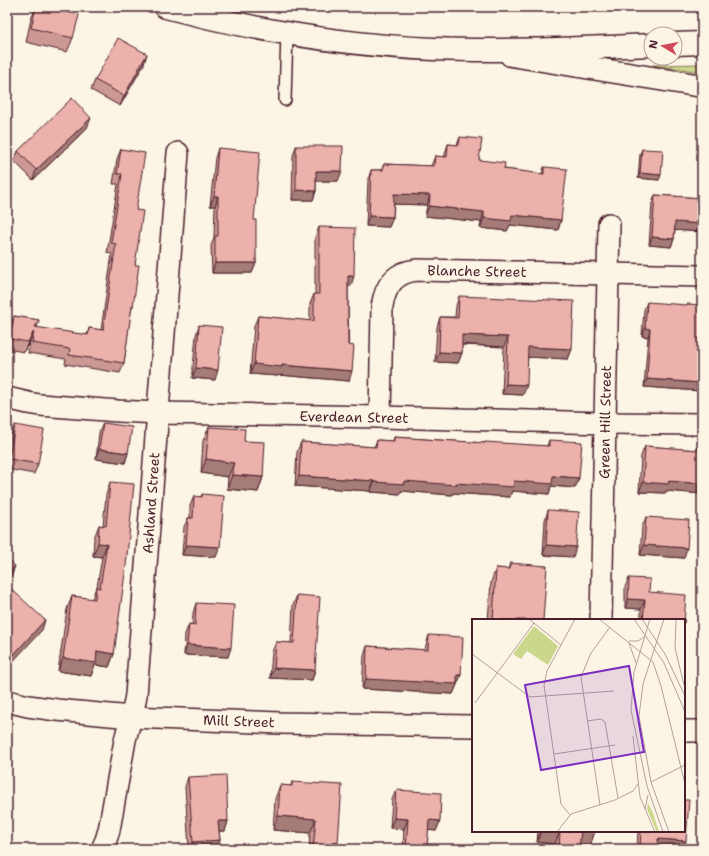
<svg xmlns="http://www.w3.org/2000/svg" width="709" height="856" viewBox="0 0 709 856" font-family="'Shantell Sans',sans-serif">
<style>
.green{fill:#cbd78a;stroke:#8a7b5a}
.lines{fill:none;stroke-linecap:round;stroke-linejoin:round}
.lane-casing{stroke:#4a1f2b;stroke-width:14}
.street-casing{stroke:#4a1f2b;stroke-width:24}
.secondary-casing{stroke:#4a1f2b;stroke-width:25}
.primary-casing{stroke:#4a1f2b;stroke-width:25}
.lane{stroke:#fcf5e5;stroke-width:11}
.street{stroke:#fcf5e5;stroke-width:21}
.secondary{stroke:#fcf5e5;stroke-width:22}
.primary{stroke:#fcf5e5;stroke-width:22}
.wall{fill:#cb9893;stroke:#4a1f2b}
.shaded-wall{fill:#a57c78;stroke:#4a1f2b}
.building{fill:#ecb1ab;stroke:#4a1f2b}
.labels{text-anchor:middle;stroke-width:3.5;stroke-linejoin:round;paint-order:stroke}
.street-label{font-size:14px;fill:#4a1f2b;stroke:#fcf5e5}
.inset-road{fill:none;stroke:#b59f9b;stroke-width:1}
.view{fill:#7b2cbf;fill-opacity:0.15;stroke:#7b2cbf;stroke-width:2}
.inset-edge{fill:none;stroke:#4a1f2b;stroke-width:2}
</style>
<rect width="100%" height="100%" fill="#fcf5e5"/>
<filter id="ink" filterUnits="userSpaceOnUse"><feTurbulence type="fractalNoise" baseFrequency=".025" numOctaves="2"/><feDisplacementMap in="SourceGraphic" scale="8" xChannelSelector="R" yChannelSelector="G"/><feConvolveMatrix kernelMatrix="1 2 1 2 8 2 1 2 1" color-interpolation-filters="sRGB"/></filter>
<g filter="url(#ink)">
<polygon class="green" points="702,64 702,72 653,65"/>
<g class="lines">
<defs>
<polyline id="lane" points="285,100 287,33"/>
<g id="street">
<polyline points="7,398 28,403 40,405 118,411 158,413 380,417 605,423 702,424"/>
<path d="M380,417L382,307C385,286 395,272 417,270L702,276"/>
<polyline points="601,620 609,224"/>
<polyline points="7,701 28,706 57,710 131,717 279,723 473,726"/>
<polyline points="684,731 702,731"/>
<polyline points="102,849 106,840 109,830 125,740 134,706 136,695 178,153"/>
</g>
<polyline id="secondary" points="511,55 702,86"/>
<g id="primary">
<path d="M166,7C254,30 343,45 434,49C506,52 579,48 651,45"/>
<polyline points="675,44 702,43"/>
</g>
</defs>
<use href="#lane" class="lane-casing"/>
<use href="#street" class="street-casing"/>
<use href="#secondary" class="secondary-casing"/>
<use href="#primary" class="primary-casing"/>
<use href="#lane" class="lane"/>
<use href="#street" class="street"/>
<use href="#secondary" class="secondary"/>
<use href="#primary" class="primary"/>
</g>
<g class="wall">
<polygon points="36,7 73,38 67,52 26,42 31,19"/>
<polygon points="144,64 120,106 91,90 95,80"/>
<polygon points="87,128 33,180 14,161 18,151"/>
<polygon points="460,137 479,160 504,169 542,174 544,167 561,220 558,230 510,225 507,231 480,228 481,222 425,216 427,205 394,204 393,217 389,227 366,226 368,180 371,170 381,170 384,164 431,166 435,156 444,157 445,154 448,144 457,145"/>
<polygon points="296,146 338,181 316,181 316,191 313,200 292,200 293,156"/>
<polygon points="218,148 254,220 256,263 252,273 212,273 211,246 214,237 215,206 210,206 215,158"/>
<polygon points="121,149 136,210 135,265 133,306 131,311 124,363 120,373 65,364 66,359 28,353 30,341 24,352 7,349 7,344 11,326 14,316 39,320 37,328 87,335 89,328 101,330 112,254 107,253 118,184 113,184 117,159"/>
<polygon points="642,149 659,180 638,178 640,154"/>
<polygon points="655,195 702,198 702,232 675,230 674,239 671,247 649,245 652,203"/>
<polygon points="319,227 351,286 348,286 349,381 279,375 278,376 250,374 254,326 258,316 310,321 310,304 314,294 315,294 315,237"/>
<polygon points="459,296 572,349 568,359 528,357 523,395 502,394 504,347 462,345 462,353 458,363 435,362 437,327 440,317 455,317 456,306"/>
<polygon points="647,302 701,389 700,391 644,387 648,337 642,336 644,310"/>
<polygon points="199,325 215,380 192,378 196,335"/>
<polygon points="103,423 128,453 125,463 96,459 99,433"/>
<polygon points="15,425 38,464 34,474 7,469 7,458 11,435"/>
<polygon points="209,427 244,441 263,477 258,492 227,489 228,477 201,473 203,441"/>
<polygon points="394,437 485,443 547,446 549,440 579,478 575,488 551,486 549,494 512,491 510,497 453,493 452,495 401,491 400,494 370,492 370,491 295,486 297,452 301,442 374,447 377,440 393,441"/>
<polygon points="699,444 702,494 666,491 665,493 639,492 641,456 645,446 697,450"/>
<polygon points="110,482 114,654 109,667 95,665 91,676 58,671 67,609 72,596 92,599 96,587 97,587 102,557 93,556 94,538 99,525 103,526 106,495"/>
<polygon points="202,494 216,557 182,555 184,527 188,518 190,518 190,506 194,496 201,497"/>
<polygon points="548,510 573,557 543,555 545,520"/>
<polygon points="646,517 684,558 640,555 642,527"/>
<polygon points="510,563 543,620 488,620 491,582 496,568 508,569"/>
<polygon points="629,578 649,592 684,620 641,620 641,609 625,608 625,587"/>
<polygon points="297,595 315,670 312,680 270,678 272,652 276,642 291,643 293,605"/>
<polygon points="196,603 228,657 184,655 185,634 189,624 192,625 193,613"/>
<polygon points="429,635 461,675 453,694 362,689 364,656 367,646 425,650 426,645"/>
<polygon points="188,777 228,821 225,831 219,831 220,840 217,849 189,849 185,787"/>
<polygon points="292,782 338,843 335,849 309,849 310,833 273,830 275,799 280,785 291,786"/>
<polygon points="396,790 440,821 436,831 428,830 427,849 403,849 404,829 390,828 392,800"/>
<polygon points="538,831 595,831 590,846 580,845 579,849 555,849 555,844 537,842"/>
<polygon points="638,831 684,831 683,849 637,849"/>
</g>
<g class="shaded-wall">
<polygon points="147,54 144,64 120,106 124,96"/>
<polygon points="91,118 87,128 33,180 36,170"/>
<polygon points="316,171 342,171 338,181 313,181"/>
<polygon points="640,173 661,175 659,180 638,178"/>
<polygon points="296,190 316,191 313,200 292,200"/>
<polygon points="394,194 430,195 427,205 391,204"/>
<polygon points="214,196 218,196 215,206 210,206"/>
<polygon points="429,206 484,212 481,222 425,216"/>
<polygon points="512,215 561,220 558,230 510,225 507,231 480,228 484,218"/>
<polygon points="369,216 393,217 389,227 366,226"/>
<polygon points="675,222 702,224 702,232 672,230"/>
<polygon points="652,237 674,239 671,247 649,245"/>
<polygon points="215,263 256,263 252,273 212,273"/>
<polygon points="348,276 354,276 351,286 344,286"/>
<polygon points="645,328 650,329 648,337 642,336"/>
<polygon points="34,331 30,341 24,352 28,342"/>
<polygon points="462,335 508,337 504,347 459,344"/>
<polygon points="528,347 572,349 568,359 525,357"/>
<polygon points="439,352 462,353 458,363 435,362"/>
<polygon points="254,364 282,365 352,371 349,381 279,375 278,376 250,374"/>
<polygon points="196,368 218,370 215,380 192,378"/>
<polygon points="647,379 702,383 702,389 701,389 700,391 644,387"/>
<polygon points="506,384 527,385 523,395 502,394"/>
<polygon points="99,449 128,453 125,463 96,459"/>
<polygon points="206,459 234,463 228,477 201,473"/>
<polygon points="232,475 263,477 258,492 227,489"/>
<polygon points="299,476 374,481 370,491 295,486"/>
<polygon points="553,476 579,478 575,488 551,486 549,494 512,491 510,497 453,493 452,495 401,491 400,494 370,492 374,482 404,481 456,483 514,481"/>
<polygon points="669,481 702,484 702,494 666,491 665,493 639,492 643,482"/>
<polygon points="98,543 107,544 102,557 93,556"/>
<polygon points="186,545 220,547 216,557 182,555"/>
<polygon points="546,545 576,547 573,557 543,555"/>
<polygon points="644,545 687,548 684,558 640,555"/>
<polygon points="15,566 12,575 7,580 7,574"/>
<polygon points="628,599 645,600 641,609 625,608"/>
<polygon points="45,620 42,630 7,668 7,662"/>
<polygon points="187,645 231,648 228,657 184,655"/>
<polygon points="97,651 114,654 109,667 95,665 91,676 58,671 63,658"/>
<polygon points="274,668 315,670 312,680 270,678"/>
<polygon points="457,675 461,675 453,694 362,689 366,679"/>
<polygon points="278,816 316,819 310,833 273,830"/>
<polygon points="394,818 408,819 404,829 390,828"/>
<polygon points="429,820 440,821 436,831 425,830"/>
<polygon points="218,821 228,821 225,831 215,831"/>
<polygon points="541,831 560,831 555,844 537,842"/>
<polygon points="581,831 595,831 590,846 576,845"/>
<polygon points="658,839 686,841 683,849 655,849"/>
<polygon points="220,840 217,849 190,849 193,842"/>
<polygon points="333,842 338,843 335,849 330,849"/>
</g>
<g class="building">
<polygon points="36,7 46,7 79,15 73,38 31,28"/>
<polygon points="118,38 147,54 124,96 95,80"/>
<polygon points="72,98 91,118 36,170 18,151"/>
<polygon points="460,137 482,139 479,160 505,163 504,169 544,174 544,167 567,169 561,220 512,215 511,221 484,218 484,212 429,206 430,195 394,194 393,217 369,216 371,170 383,170 384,164 434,166 435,156 447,157 448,144 459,145"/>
<polygon points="296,146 343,146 342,171 316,171 316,191 296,190"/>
<polygon points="218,148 260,152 254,220 256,220 256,263 215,263 215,236 218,236 218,196 214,196"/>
<polygon points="121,149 145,153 136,210 143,211 135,265 139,265 133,306 132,306 124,363 69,355 70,349 32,343 34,331 28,342 10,339 14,316 39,320 35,327 88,335 89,328 103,330 116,244 111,243 122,174 117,174"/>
<polygon points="642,149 663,150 661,175 640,173"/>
<polygon points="655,195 702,198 702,224 675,222 674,239 652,237"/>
<polygon points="319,227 355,228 354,276 348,276 348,345 354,346 352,371 282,365 282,367 254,364 258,316 314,321 314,294 319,294"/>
<polygon points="459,296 574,301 572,349 528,347 527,385 506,384 508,337 462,335 462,353 439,352 440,317 458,318"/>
<polygon points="647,302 687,305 687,304 702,305 702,383 647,379 650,329 645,328"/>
<polygon points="199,325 222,327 218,370 196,368"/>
<polygon points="103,423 132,427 128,453 99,449"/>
<polygon points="15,425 44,430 38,464 9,459"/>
<polygon points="209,427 245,429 244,441 265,442 263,477 232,475 234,463 206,459"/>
<polygon points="394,437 485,443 485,442 549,446 549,440 582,442 579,478 553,476 552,484 514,481 513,487 456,483 456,485 404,481 404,484 374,482 374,481 299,476 301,442 376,447 377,440 394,441"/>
<polygon points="699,444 702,444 702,484 669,481 668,484 643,482 645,446 699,450"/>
<polygon points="110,482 134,484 126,566 114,654 97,651 96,663 63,658 72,596 95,599 96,587 100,588 107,544 98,543 99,525 106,526"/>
<polygon points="202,494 224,496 220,547 186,545 188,518 193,518 194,496 202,497"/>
<polygon points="548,510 579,512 576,547 546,545"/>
<polygon points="646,517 689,520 687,548 644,545"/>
<polygon points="7,558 15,566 7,574"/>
<polygon points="510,563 547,566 543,620 493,620 496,568 510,569"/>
<polygon points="629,578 650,579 649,592 686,595 684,623 684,620 643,620 645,600 628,599"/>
<polygon points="7,585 45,620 7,662"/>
<polygon points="297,595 320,597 315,670 274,668 276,642 294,643"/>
<polygon points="196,603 234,605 231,648 187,645 189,624 195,625"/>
<polygon points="429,635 463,637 461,675 457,675 457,684 366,679 367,646 428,650"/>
<polygon points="226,775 228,821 218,821 220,840 193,842 188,777"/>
<polygon points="292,782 342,785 338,843 333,842 332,849 313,849 316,819 278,816 280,785 292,786"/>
<polygon points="396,790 441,793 440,821 429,820 427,849 406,849 408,819 394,818"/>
<polygon points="684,800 689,800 686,841 658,839 657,849 640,849 641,831 684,831"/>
<polygon points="560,831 581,831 579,849 559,849"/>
</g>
</g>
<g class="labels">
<g class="street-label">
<text transform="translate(477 271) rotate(1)" y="5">Blanche Street</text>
<text transform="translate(354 417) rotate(1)" y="5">Everdean Street</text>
<text transform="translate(605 422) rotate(-89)" y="5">Green Hill Street</text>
<text transform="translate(151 503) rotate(-86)" y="5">Ashland Street</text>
<text transform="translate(239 721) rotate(2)" y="5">Mill Street</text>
</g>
</g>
<g transform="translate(472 619)">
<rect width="213" height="213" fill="#fcf5e5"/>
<path d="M62,7L86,27L76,46L55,32L49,40L41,35ZM176,184L181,194L187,213H185L175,190Z" fill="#cbd78a"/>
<path class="inset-road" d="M57,0L89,26M127,0L181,43L189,67L213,165M162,0L192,44L213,93M170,0L193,35L213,77M178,0L162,53L159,91L175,167L191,213M192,0L171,65L167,97L179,163L197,213M204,0L203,29L212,66M157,22H166L172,18M157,24L164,44M0,35L58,78L142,72M3,84L62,4M115,102L129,100L133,103L146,179M161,117L168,178L183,213M82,135L143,126M179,163L213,146M128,186L109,58L119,34L138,8M173,190L176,176M98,196L89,185L72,66L75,52L103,0M85,213L99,195L143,181L161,172L166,165"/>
<path class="view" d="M157,47L172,133L69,151L53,66Z"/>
<rect width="213" height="213" class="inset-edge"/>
</g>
<rect width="709" height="856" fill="none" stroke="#fcf5e5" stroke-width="24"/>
<rect x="12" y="12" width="685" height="832" fill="none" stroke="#4a1f2b" stroke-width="1.5" filter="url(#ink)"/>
<g transform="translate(663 46) rotate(280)"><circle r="19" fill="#fcf5e5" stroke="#b59f9b"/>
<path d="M0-3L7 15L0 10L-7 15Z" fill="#d1495b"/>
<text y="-6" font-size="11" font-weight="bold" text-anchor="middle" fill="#4a1f2b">N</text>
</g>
</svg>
